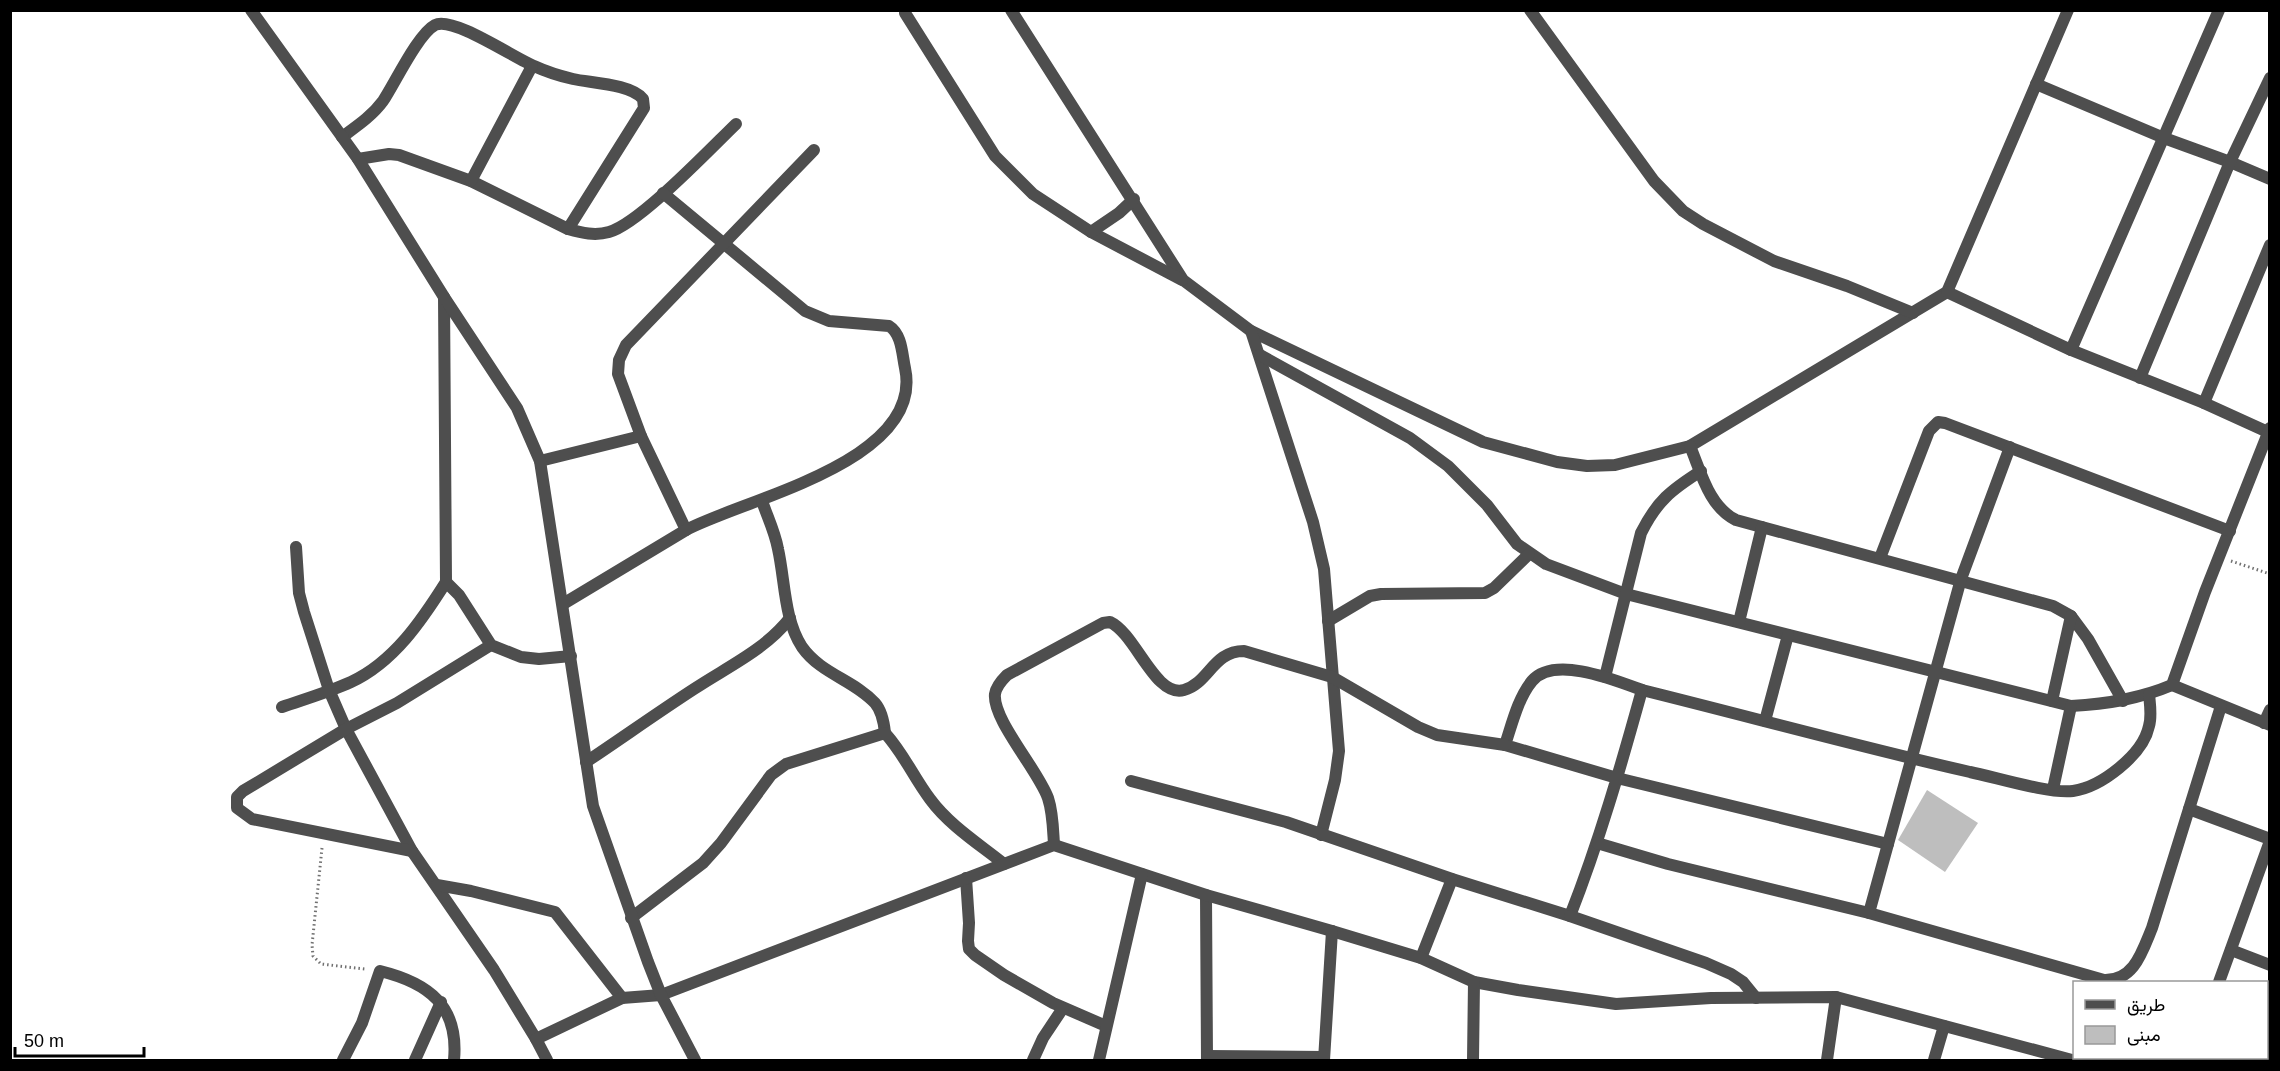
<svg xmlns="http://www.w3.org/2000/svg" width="2280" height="1071" viewBox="0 0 2280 1071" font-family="Helvetica,Vazirmatn,sans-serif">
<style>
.building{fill:#bebebe}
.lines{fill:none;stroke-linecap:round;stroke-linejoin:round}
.path{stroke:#707070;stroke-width:3;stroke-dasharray:1.5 3;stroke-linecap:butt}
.minor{stroke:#4e4e4e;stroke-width:12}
.tertiary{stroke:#4e4e4e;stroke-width:12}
</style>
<rect width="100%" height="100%" fill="#fff"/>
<polygon class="building" points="1927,790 1978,823 1945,872 1898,840"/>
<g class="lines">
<g class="path">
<polyline points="2231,561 2270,574"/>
<polyline points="322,848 312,945 313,956 321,964 365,969"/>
</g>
<g class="minor">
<polyline points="1011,10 1183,280 1251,331 1483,442 1557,462 1587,466 1615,465 1690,446 1947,292 2068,10"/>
<polyline points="1530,10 1654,181 1683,211 1703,224 1774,261 1847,286 1913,313"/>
<polyline points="905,13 995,156 1033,194 1091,232 1182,280"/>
<polyline points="2036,84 2164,138 2230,162 2270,179"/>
<path d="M342,137C357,126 372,116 383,101C395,83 418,34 435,25C453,16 514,58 534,66C547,72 560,76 573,79C591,83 631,84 643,99L644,108L568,229"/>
<path d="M358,159L389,154L399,155L471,181L568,229C582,233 595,236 609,232C639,224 710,149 736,124"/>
<polyline points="471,181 532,66"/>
<polyline points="1091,232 1119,213 1134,199"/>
<polyline points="1947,292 2071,350 2204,403 2270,433"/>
<polyline points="1251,331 1313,522 1324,569 1339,751 1335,780 1321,835"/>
<polyline points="2071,350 2219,10"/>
<path d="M1260,355L1410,438L1448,466L1487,505L1517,544L1546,564L1626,594L2071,706C2107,704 2139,699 2172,685L2205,592L2270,428"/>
<polyline points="2140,378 2230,162 2270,78"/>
<polyline points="2204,403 2270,245"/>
<path d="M641,436L686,530C747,498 925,461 905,368C902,354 902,334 889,326L829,321L805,311L663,193"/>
<path d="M1690,446C1701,472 1709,507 1736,520L2053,606L2071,616L2088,639L2123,701"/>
<polyline points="540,461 641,436 618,374 619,360 626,345 814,150"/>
<path d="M762,501C767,516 775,532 778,549C785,580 784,620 802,647C821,674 854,680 875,703C882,711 884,723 885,733"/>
<polyline points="296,547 299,593 304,612 329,690 346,729 412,851 494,970 536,1039 547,1060"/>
<polyline points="1880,558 1929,431 1938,422 1945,423 2230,531"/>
<polyline points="446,582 459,595 491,645 521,657 539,659 571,656"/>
<polyline points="563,604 686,530"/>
<polyline points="1328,621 1370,596 1381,594 1485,593 1494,588 1529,554"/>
<polyline points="1739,622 1762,527"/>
<path d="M1605,677L1641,533C1657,501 1671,490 1701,471"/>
<polyline points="2172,685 2270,725"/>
<path d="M1642,690C1751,717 1860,747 1970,772C1995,777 2049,794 2073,791C2101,787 2143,755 2149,726C2152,716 2150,705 2149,694"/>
<polyline points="2052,701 2071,616"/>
<path d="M282,707C305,699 329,692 351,682C394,662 422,620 446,582L444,297"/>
<polyline points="1765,721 1788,635"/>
<polyline points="2264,723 2270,710"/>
<path d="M586,762C622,738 657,713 694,689C727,667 765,650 790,618"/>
<path d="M1131,781L1286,822L1452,879L1570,916C1599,842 1621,766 1642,690C1615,680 1554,655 1532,681C1518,698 1512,724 1505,745L1617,778L1888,844"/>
<polyline points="2053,789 2071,706"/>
<polyline points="2189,809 2270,839"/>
<path d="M1597,843L1668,864L1869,913L2104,980C2134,981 2142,952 2152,928L2221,706"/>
<path d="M1054,845C1053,829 1053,813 1048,798C1038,770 992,719 995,694C996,687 1002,680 1007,675L1103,623L1110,622C1136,634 1155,698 1184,690C1209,683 1213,651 1244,651L1332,677L1418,727L1437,735L1505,745"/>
<polyline points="412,851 252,819 237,808 237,797 243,791 346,729 397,703 491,645"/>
<polyline points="966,878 969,923 968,941 969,949 975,955 1004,975 1053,1003 1106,1026"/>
<polyline points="437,885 471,891 555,912 622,998"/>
<polyline points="1206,895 1207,1060"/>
<polyline points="1869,913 1961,579 2010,447"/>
<polyline points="1570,916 1706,963 1731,974 1743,982 1756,998"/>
<path d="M631,918L703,863L721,843L771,775L786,764L885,733C904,754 914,778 930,799C949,825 979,844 1004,864"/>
<polyline points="2231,950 2270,965"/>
<polyline points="1421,958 1452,879"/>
<polyline points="536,1039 622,998 661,995 1054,845 1206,895 1332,931 1421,958 1474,982 1518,990 1616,1004 1711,998 1836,997 2072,1060"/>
<polyline points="1207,1056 1324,1057"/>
<path d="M343,1060L362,1023L380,971C429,983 459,1006 454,1060"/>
<polyline points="415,1060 441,1002"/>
<polyline points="1033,1060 1043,1038 1063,1008"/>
<polyline points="1099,1060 1142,874"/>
<polyline points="1324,1060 1332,931"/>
<polyline points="1473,1060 1474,982"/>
<polyline points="1827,1060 1836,997"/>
<polyline points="1934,1060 1944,1026"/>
</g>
<g class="tertiary">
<polyline points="251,10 358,159 444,297 517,408 540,461 593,806 648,962 661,995 695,1060"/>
<polyline points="2219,982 2270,841"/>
<polyline points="2191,1060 2192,1058"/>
</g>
</g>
<rect width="2280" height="1071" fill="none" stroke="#000000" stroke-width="24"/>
<rect x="2073" y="981" width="195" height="78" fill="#ffffff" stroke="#999999" stroke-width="1.5"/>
<rect x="2085" y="1000" width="30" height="9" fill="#4e4e4e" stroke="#999999" stroke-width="1.5"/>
<text x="2127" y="1011" font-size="18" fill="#000000">طريق</text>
<rect x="2085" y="1026" width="30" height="18" fill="#bebebe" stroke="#999999" stroke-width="1.5"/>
<text x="2127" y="1041" font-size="18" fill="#000000">مبنى</text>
<path d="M15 1047v9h129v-9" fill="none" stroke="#000000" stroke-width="3"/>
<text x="24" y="1047" font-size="18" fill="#000000" stroke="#ffffff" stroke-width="4.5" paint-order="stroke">50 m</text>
</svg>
